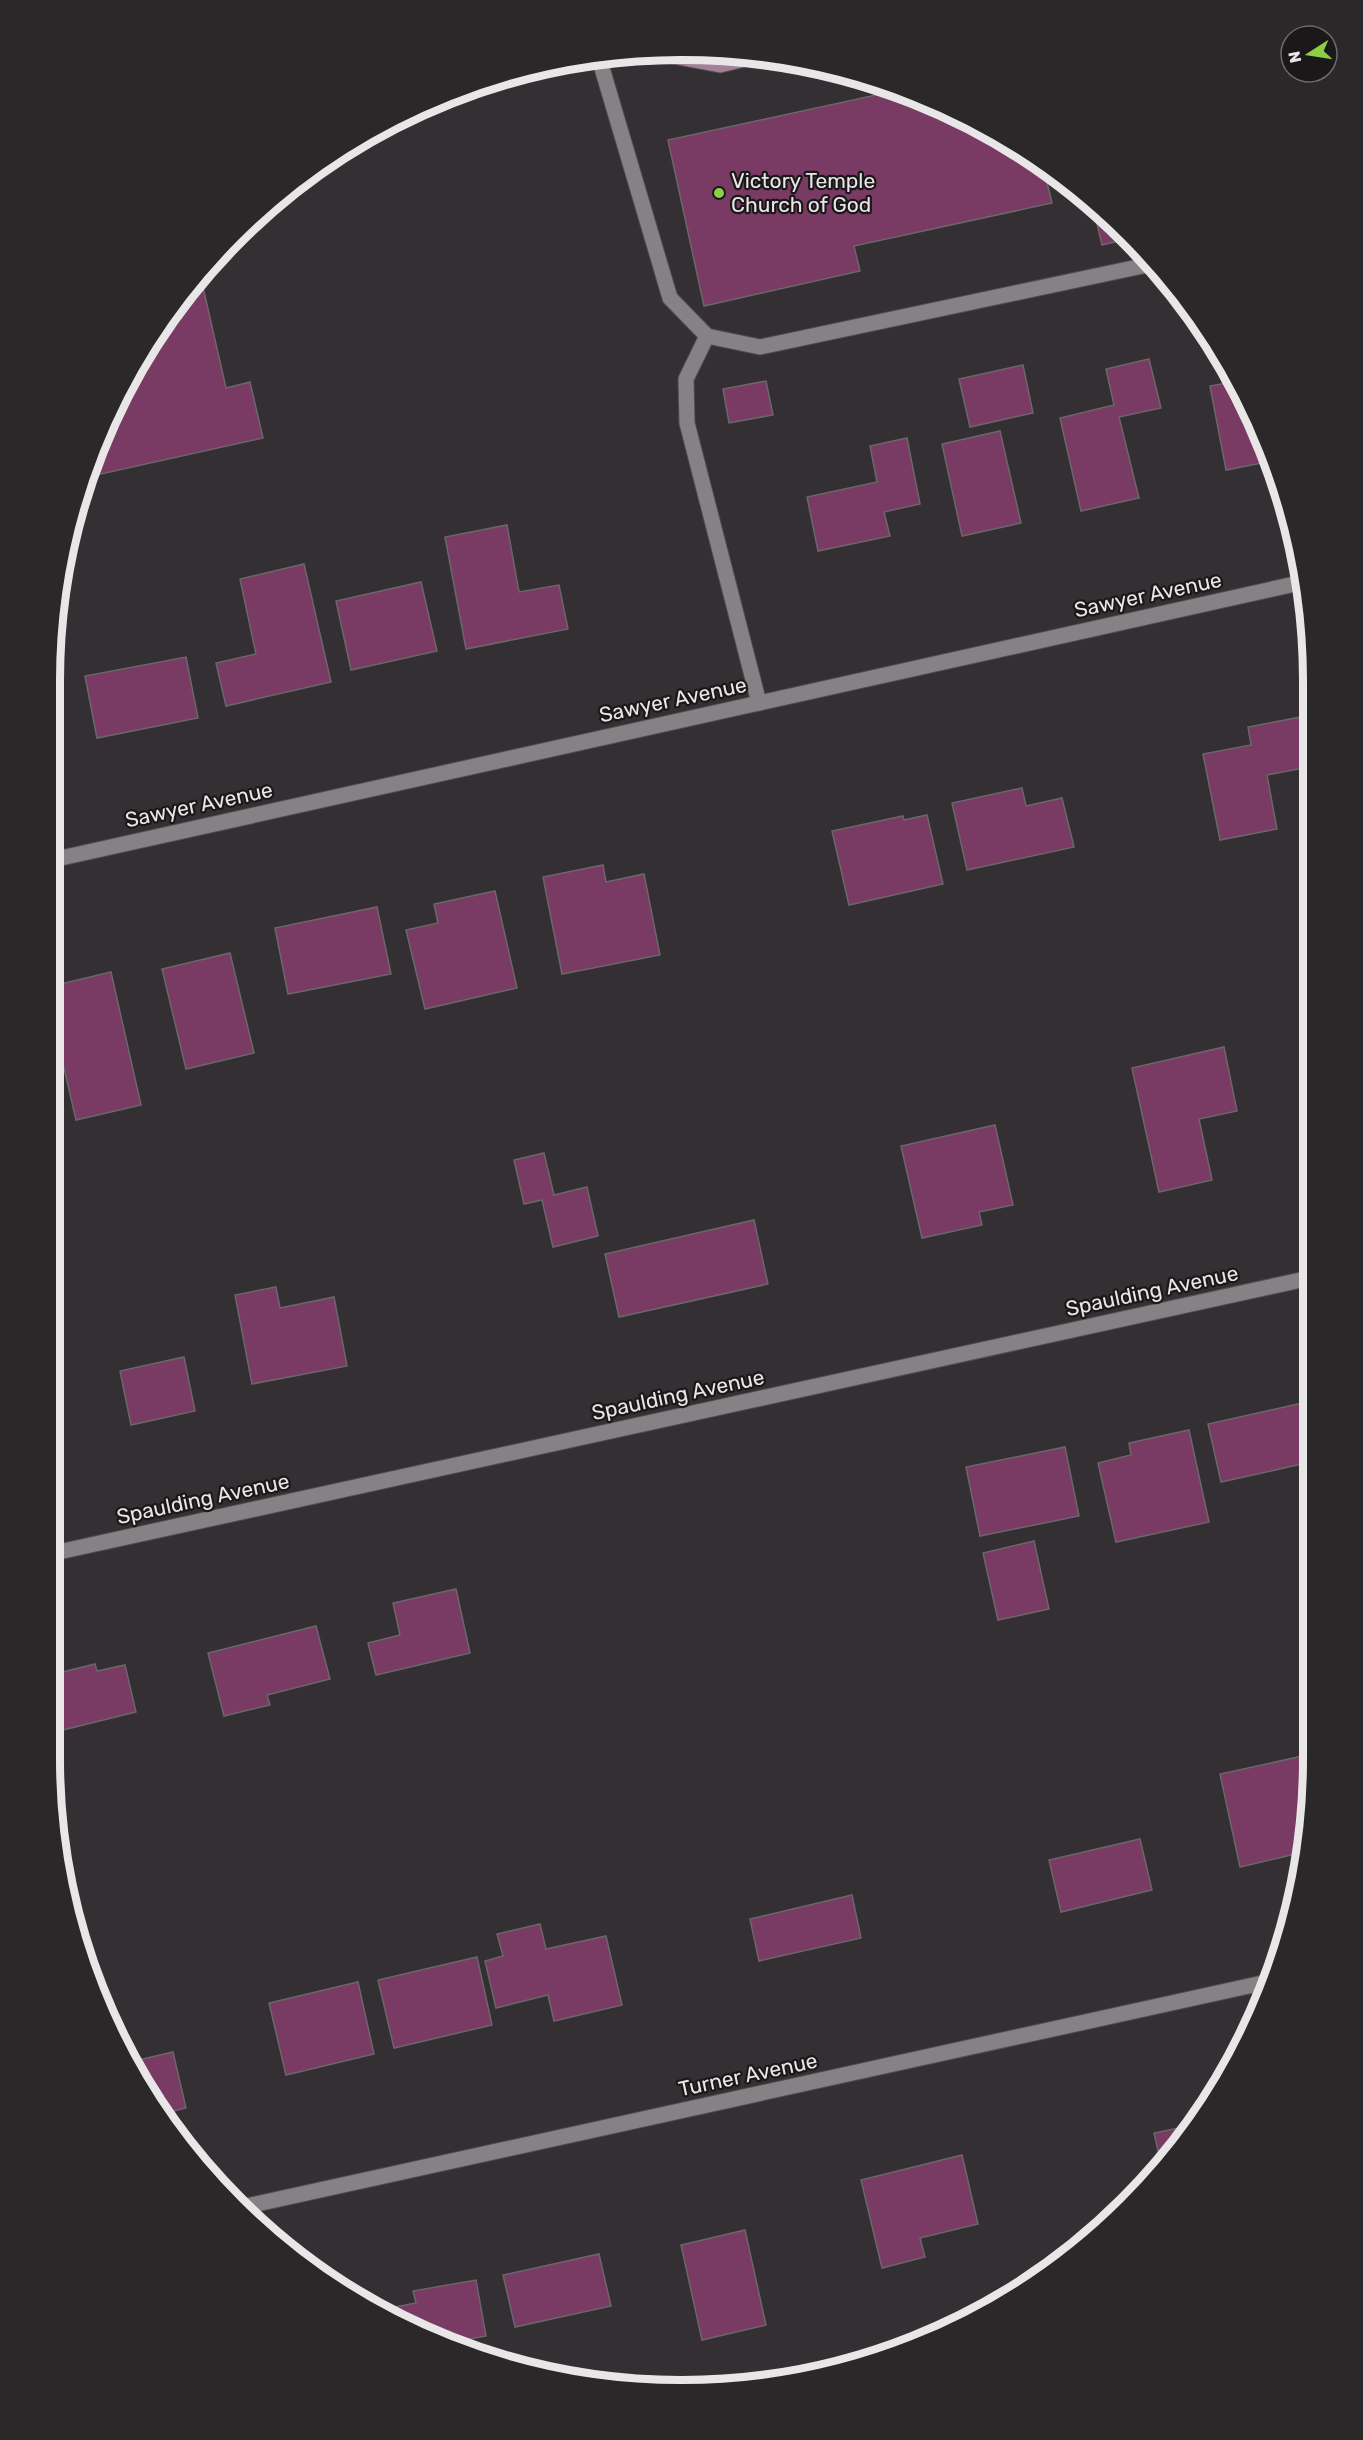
<svg xmlns="http://www.w3.org/2000/svg" width="1363" height="2440" viewBox="0 0 1363 2440" font-family="Rubik,sans-serif">
<style>
.building{fill:#793a64;stroke:#6b6769;stroke-width:1.5}
.lines{fill:none;stroke-linecap:round;stroke-linejoin:round}
.lane-casing{stroke:#514e4f;stroke-width:17}
.street-casing{stroke:#514e4f;stroke-width:17}
.secondary-casing{stroke:#514e4f;stroke-width:17}
.lane{stroke:#858184;stroke-width:15}
.street{stroke:#858184;stroke-width:15}
.secondary{stroke:#a58099;stroke-width:15}
.poi-dot{fill:#8cce45;stroke:#1a1819;stroke-width:2}
.labels{text-anchor:middle;stroke-width:4.5;stroke-linejoin:round;paint-order:stroke}
.poi-label{font-size:21px;fill:#e9e6e7;stroke:#1a1819;text-anchor:start}
.street-label{font-size:21px;fill:#e9e6e7;stroke:#1a1819}
.rim{fill:none;stroke:#e9e6e7;stroke-width:8}
</style>
<rect width="100%" height="100%" fill="#332f32"/>
<g class="building">
<polygon points="899,90 998,134 1044,170 1052,203 854,246 860,271 704,306 668,140"/>
<polygon points="1093,207 1128,234 1131,238 1102,245"/>
<polygon points="200,274 226,388 250,382 263,438 83,478 134,365"/>
<polygon points="1149,359 1161,408 1119,417 1139,498 1081,511 1060,418 1114,405 1106,369"/>
<polygon points="1023,365 1033,413 970,427 959,379"/>
<polygon points="766,381 773,415 729,423 723,389"/>
<polygon points="1232,382 1272,461 1226,470 1210,386"/>
<polygon points="1000,431 1021,523 962,536 942,444"/>
<polygon points="907,438 920,504 884,512 890,536 818,551 807,497 877,482 870,446"/>
<polygon points="507,525 519,592 559,585 568,629 466,649 445,537"/>
<polygon points="304,564 331,682 226,706 216,663 256,654 240,579"/>
<polygon points="421,582 437,651 351,670 336,601"/>
<polygon points="186,657 198,718 97,738 85,676"/>
<polygon points="1301,717 1309,767 1267,775 1277,829 1220,840 1203,754 1251,745 1248,727"/>
<polygon points="1022,788 1026,806 1062,798 1074,847 967,870 952,803"/>
<polygon points="927,815 943,884 849,905 832,831 903,816 904,820"/>
<polygon points="603,865 606,882 644,874 660,955 562,974 543,877"/>
<polygon points="495,891 517,988 425,1009 406,930 438,923 434,904"/>
<polygon points="377,907 391,974 288,994 275,928"/>
<polygon points="230,953 254,1053 186,1069 162,969"/>
<polygon points="111,972 141,1105 76,1120 52,1016 52,986"/>
<polygon points="1224,1047 1237,1111 1199,1119 1212,1180 1159,1192 1132,1068"/>
<polygon points="995,1125 1013,1205 979,1212 982,1225 922,1238 901,1146"/>
<polygon points="544,1153 554,1195 587,1187 598,1236 553,1247 542,1200 524,1204 514,1160"/>
<polygon points="754,1220 768,1284 619,1317 605,1254"/>
<polygon points="276,1287 280,1308 334,1297 347,1366 252,1384 235,1295"/>
<polygon points="184,1357 195,1411 131,1425 120,1371"/>
<polygon points="1311,1401 1311,1462 1221,1482 1208,1424"/>
<polygon points="1189,1430 1209,1522 1116,1542 1098,1463 1131,1455 1129,1443"/>
<polygon points="1065,1447 1079,1516 980,1536 966,1467"/>
<polygon points="1034,1541 1049,1609 998,1620 983,1553"/>
<polygon points="456,1589 470,1653 376,1675 368,1643 400,1635 393,1603"/>
<polygon points="316,1626 330,1679 267,1695 270,1705 224,1716 208,1653"/>
<polygon points="95,1664 97,1671 125,1665 136,1712 55,1732 54,1674"/>
<polygon points="1312,1754 1312,1799 1306,1839 1298,1841 1300,1853 1240,1867 1220,1774"/>
<polygon points="1140,1839 1152,1890 1061,1912 1049,1860"/>
<polygon points="852,1895 861,1938 759,1961 750,1919"/>
<polygon points="540,1924 546,1949 606,1936 622,2005 554,2021 548,1995 496,2008 485,1961 503,1956 497,1934"/>
<polygon points="477,1957 492,2025 394,2048 378,1980"/>
<polygon points="358,1982 374,2054 286,2075 269,2003"/>
<polygon points="173,2052 186,2108 162,2114 130,2062"/>
<polygon points="1193,2125 1162,2168 1154,2133"/>
<polygon points="962,2155 978,2224 920,2238 925,2257 882,2268 861,2180"/>
<polygon points="745,2230 766,2325 702,2340 681,2245"/>
<polygon points="599,2254 611,2306 515,2327 503,2275"/>
<polygon points="476,2280 486,2336 449,2343 390,2319 389,2308 416,2303 413,2291"/>
</g>
<g class="lines">
<defs>
<g id="lane">
<polyline points="599,58 670,298 707,336 760,347 1152,264"/>
<polyline points="707,336 686,379 687,423 759,703"/>
</g>
<g id="street">
<polyline points="52,860 1304,582"/>
<polyline points="54,1553 1310,1278"/>
<polyline points="238,2208 1267,1982"/>
</g>
<g id="secondary">
<polyline points="646,51 720,65 762,55"/>
<polyline points="504,76 558,64"/>
</g>
</defs>
<use href="#lane" class="lane-casing"/>
<use href="#street" class="street-casing"/>
<use href="#secondary" class="secondary-casing"/>
<use href="#lane" class="lane"/>
<use href="#street" class="street"/>
<use href="#secondary" class="secondary"/>
</g>
<circle class="poi-dot" cx="719" cy="193" r="6"/>
<g class="labels">
<g class="poi-label">
<text x="731" y="188">Victory Temple<tspan x="731" dy="24">Church of God</tspan></text>
</g>
<g class="street-label">
<text transform="translate(1148 595) rotate(-12)" y="7">Sawyer Avenue</text>
<text transform="translate(673 700) rotate(-12)" y="7">Sawyer Avenue</text>
<text transform="translate(199 805) rotate(-12)" y="7">Sawyer Avenue</text>
<text transform="translate(1152 1291) rotate(-12)" y="7">Spaulding Avenue</text>
<text transform="translate(678 1395) rotate(-12)" y="7">Spaulding Avenue</text>
<text transform="translate(203 1499) rotate(-12)" y="7">Spaulding Avenue</text>
<text transform="translate(748 2075) rotate(-12)" y="7">Turner Avenue</text>
</g>
</g>
<path d="M0 0H1363V2440H0ZM681 60H682A621 621 0 0 1 1303 681V1759A621 621 0 0 1 682 2380H681A621 621 0 0 1 60 1759V681A621 621 0 0 1 681 60Z" fill="#2b2829" fill-rule="evenodd"/>
<path class="rim" d="M681 60H682A621 621 0 0 1 1303 681V1759A621 621 0 0 1 682 2380H681A621 621 0 0 1 60 1759V681A621 621 0 0 1 681 60Z"/>
<g transform="translate(1309 54) rotate(258)"><circle r="28" fill="#1a1819" stroke="#6d6a6b" stroke-width="1.5"/>
<path d="M0-4.5L10 22L0 15L-10 22Z" fill="#8cce45"/>
<text y="-9" font-size="16" font-weight="bold" text-anchor="middle" fill="#e9e6e7">N</text>
</g>
</svg>
